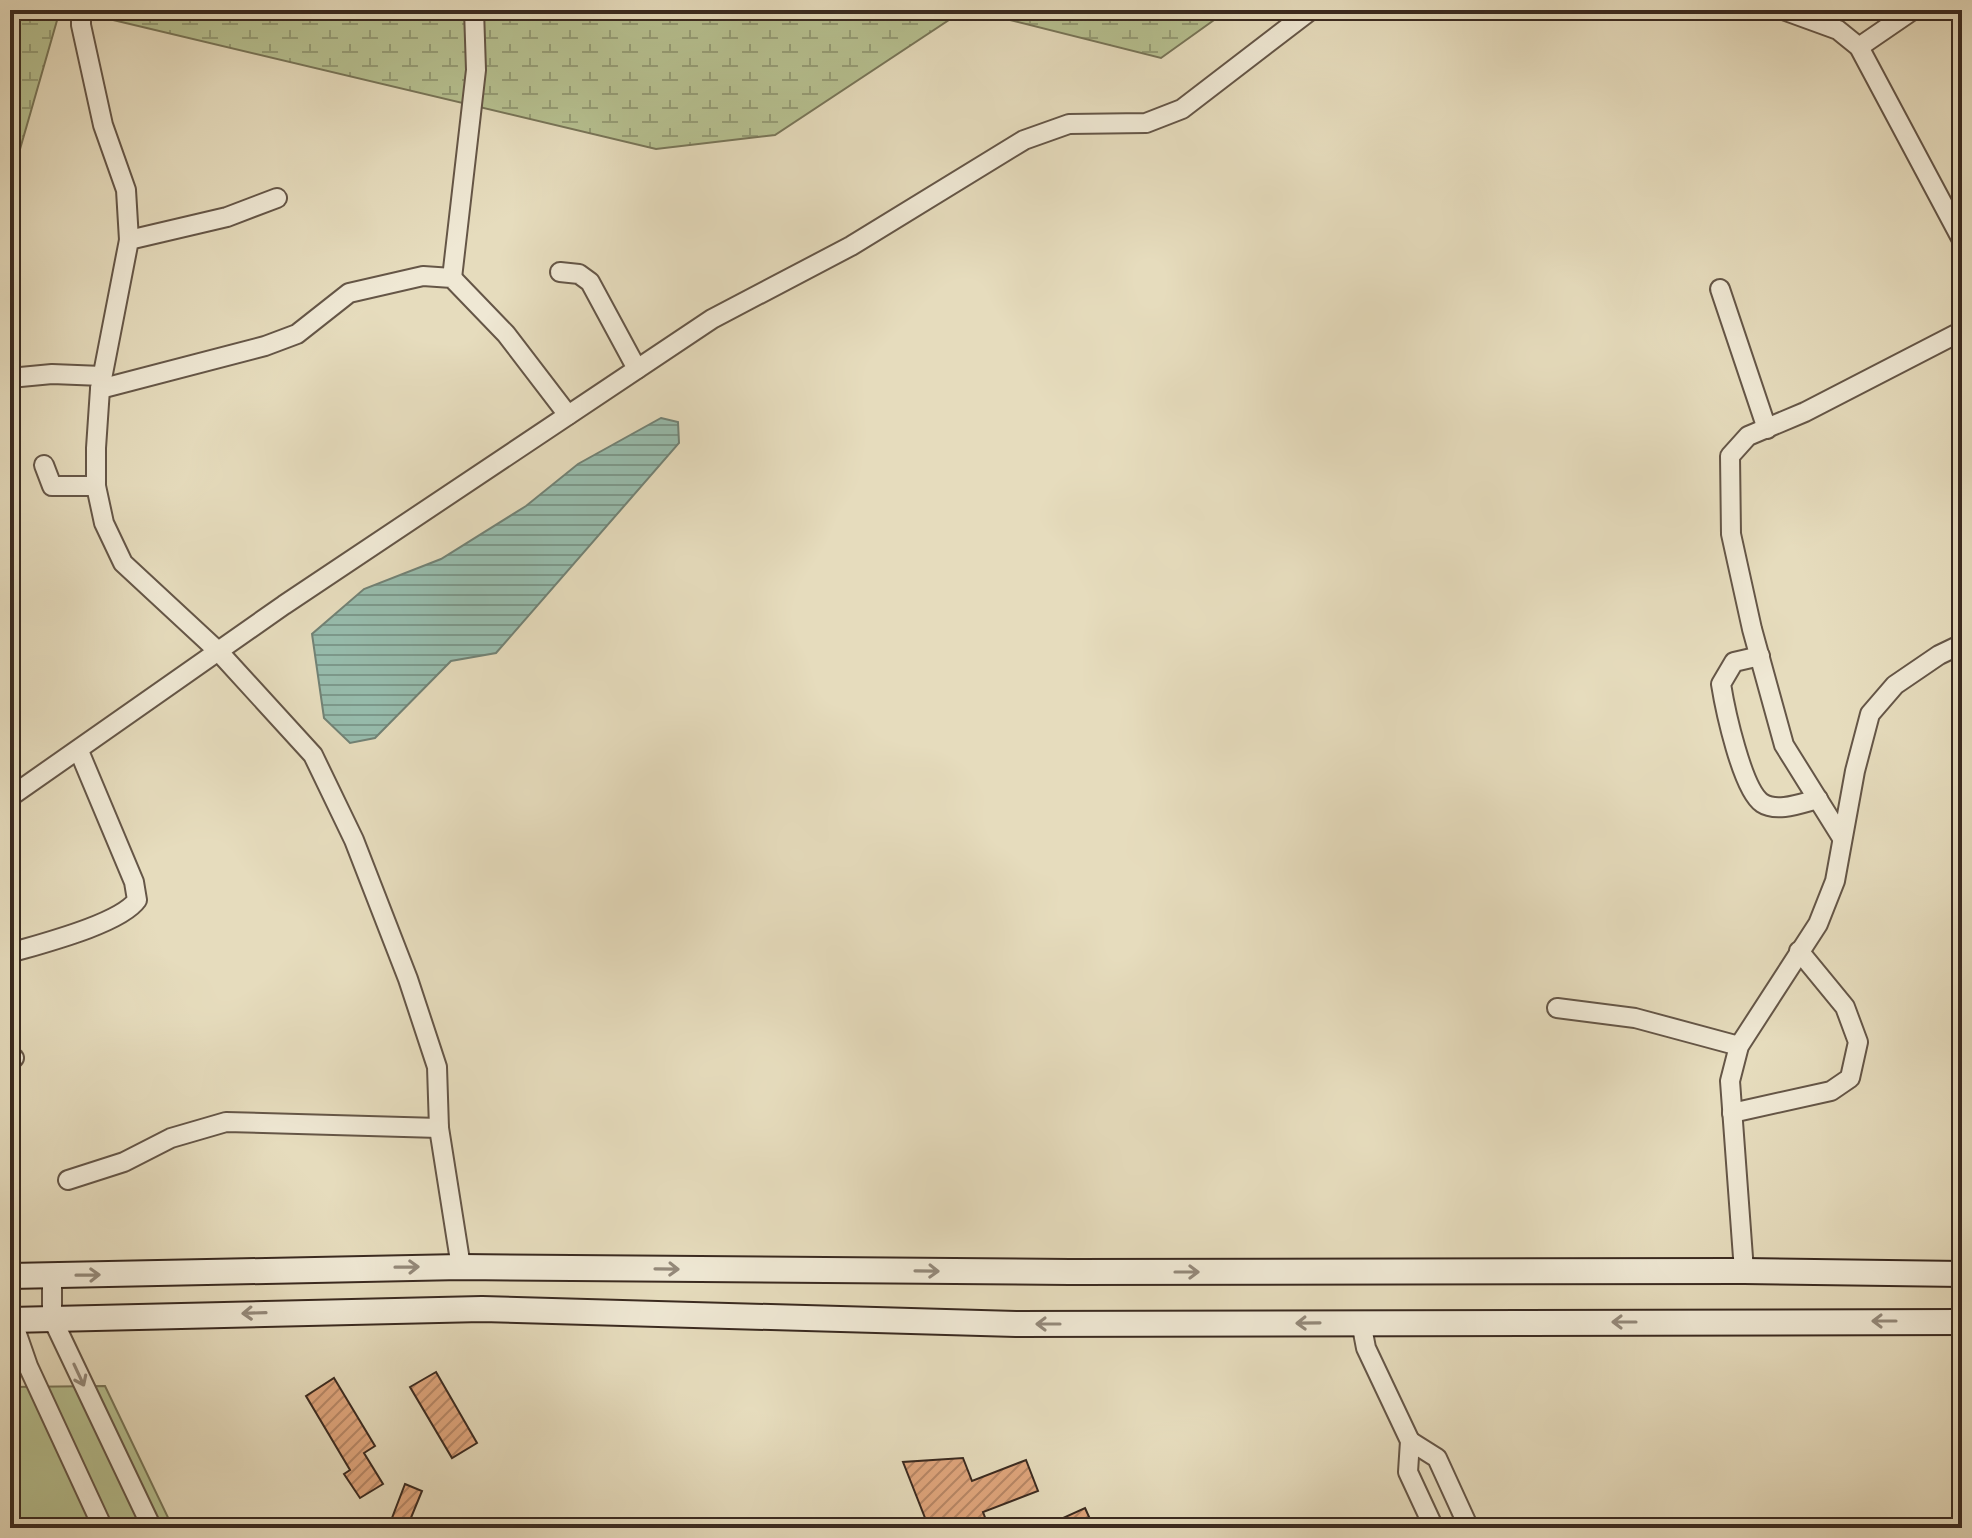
<svg xmlns="http://www.w3.org/2000/svg" width="1972" height="1538" viewBox="0 0 1972 1538" font-family="'IM FELL French Canon',serif">
<style>
.grass{fill:#b6c090;stroke:#787558;stroke-width:2}
.wetland{fill:url(#wetland-marsh);stroke:#787558;stroke-width:2}
.water{fill:url(#water-rules);stroke:#728275;stroke-width:2}
.building{fill:url(#building-hatch);stroke:#3a2a20;stroke-width:2}
.lines{fill:none;stroke-linecap:round;stroke-linejoin:round}
.street-casing{stroke:#655647;stroke-width:22}
.secondary-casing{stroke:#3a2a20;stroke-width:28}
.street{stroke:#efe8d4;stroke-width:18}
.secondary{stroke:#efe8d4;stroke-width:24}
.oneway{stroke:#94897a}
</style>
<defs>
<pattern id="wetland-marsh" width="20" height="14" patternUnits="userSpaceOnUse" patternTransform="scale(2)"><rect width="20" height="14" fill="#b6c090"/><path d="M1 5h8M5 5V1M11 12h8M15 12V8" fill="none" stroke="#959c75"/></pattern>
<pattern id="water-rules" width="6" height="5" patternUnits="userSpaceOnUse" patternTransform="scale(2)"><rect width="6" height="5" fill="#97bcad"/><path d="M0 2.5h6" fill="none" stroke="#7c998c"/></pattern>
<pattern id="building-hatch" width="6" height="6" patternUnits="userSpaceOnUse" patternTransform="scale(2)"><rect width="6" height="6" fill="#e0a67d"/><path d="M-1 1l2-2M0 6l6-6M5 7l2-2" fill="none" stroke="#b78766"/></pattern>
</defs>
<rect width="100%" height="100%" fill="#e6dcbd"/>
<filter id="stains"><feTurbulence type="fractalNoise" baseFrequency=".0025" numOctaves="4"/><feColorMatrix values="0 0 0 0 .2 0 0 0 0 .09 0 0 0 0 .02 0 0 0 .5 -.17"/></filter>
<radialGradient id="worn" r=".72"><stop offset=".6" stop-color="#630" stop-opacity="0"/><stop offset="1" stop-color="#630" stop-opacity=".3"/></radialGradient>
<polygon class="grass" points="105,1386 173,1528 10,1528 10,1387"/>
<g class="wetland">
<polygon points="10,10 60,10 10,184"/>
<polygon points="71,10 964,10 775,135 656,149"/>
<polygon points="970,10 1228,10 1161,58"/>
</g>
<polygon class="water" points="661,418 678,422 679,443 496,653 451,661 375,738 350,743 324,718 312,634 364,589 441,559 526,506 578,464"/>
<g class="building">
<polygon points="436,1372 477,1443 452,1458 410,1387"/>
<polygon points="334,1378 375,1446 364,1453 383,1484 360,1498 344,1474 350,1470 306,1396"/>
<polygon points="963,1458 972,1481 1026,1460 1038,1491 983,1512 989,1528 929,1528 903,1462"/>
<polygon points="405,1484 422,1491 408,1525 392,1518"/>
<polygon points="1085,1508 1094,1528 1041,1528"/>
</g>
<g class="lines">
<defs>
<g id="street">
<polyline points="81,10 81,25 103,125 126,190 129,240"/>
<polyline points="1783,10 1838,30 1859,47 1962,240"/>
<polyline points="1859,47 1913,10"/>
<polyline points="277,198 227,217 129,240 100,389 96,448 96,486 104,523 123,563 219,652 313,755 354,840 408,979 437,1067 439,1128 461,1267"/>
<polyline points="560,272 579,274 590,282 637,369"/>
<polyline points="452,278 476,70 474,10"/>
<polyline points="1720,289 1767,429"/>
<polyline points="10,378 52,374 102,376"/>
<polyline points="100,389 265,346 297,334 349,293 423,276 452,278 506,334 568,415"/>
<polyline points="44,465 52,486 96,486"/>
<path d="M1760,656L1734,662L1721,684C1725,709 1742,789 1762,803C1777,813 1802,803 1818,799"/>
<polyline points="10,797 284,605 712,319 851,246 1024,140 1069,124 1146,123 1182,109 1311,10"/>
<polyline points="1842,838 1784,745 1752,629 1731,534 1730,456 1748,436 1805,412 1962,331"/>
<path d="M10,953C40,944 120,924 137,900L134,882L79,751"/>
<polyline points="1557,1008 1635,1018 1739,1046"/>
<polyline points="10,1058 14,1058"/>
<polyline points="1732,1113 1831,1091 1850,1078 1858,1042 1845,1007 1799,951"/>
<polyline points="68,1180 124,1162 171,1138 226,1122 439,1128"/>
<polyline points="1744,1271 1730,1081 1739,1046 1818,924 1835,881 1855,771 1870,714 1895,685 1939,655 1962,644"/>
<polyline points="52,1276 52,1318 152,1528"/>
<polyline points="10,1314 28,1366 103,1528"/>
<polyline points="1361,1322 1366,1348 1410,1441 1408,1472 1434,1528"/>
<polyline points="1410,1441 1437,1458 1469,1528"/>
</g>
<g id="secondary">
<polyline points="10,1276 461,1267 1070,1272 1744,1271 1962,1274"/>
<polyline points="10,1320 482,1309 1016,1324 1962,1322"/>
</g>
</defs>
<use href="#street" class="street-casing"/>
<use href="#secondary" class="secondary-casing"/>
<use href="#street" class="street"/>
<use href="#secondary" class="secondary"/>
</g>
<defs><path id="oneway-shaft" d="M-6 0H5M1.5-3L5.5 0L1.5 3" fill="none" stroke-width="1.6" stroke-linecap="round" stroke-linejoin="round" transform="scale(2)"/></defs>
<g class="oneway">
<use href="#oneway-shaft" transform="translate(407 1267) rotate(-1)"/>
<use href="#oneway-shaft" transform="translate(667 1269) rotate(1)"/>
<use href="#oneway-shaft" transform="translate(927 1271) rotate(1)"/>
<use href="#oneway-shaft" transform="translate(1187 1272)"/>
<use href="#oneway-shaft" transform="translate(88 1275) rotate(-1)"/>
<use href="#oneway-shaft" transform="translate(254 1313) rotate(178)"/>
<use href="#oneway-shaft" transform="translate(1884 1321) rotate(-180)"/>
<use href="#oneway-shaft" transform="translate(1624 1322) rotate(180)"/>
<use href="#oneway-shaft" transform="translate(1308 1323) rotate(179)"/>
<use href="#oneway-shaft" transform="translate(1048 1324) rotate(180)"/>
<use href="#oneway-shaft" transform="translate(79 1375) rotate(65)"/>
</g>
<rect width="1972" height="1538" fill="none" stroke="#e6dcbd" stroke-width="40"/>
<rect x="12" y="12" width="1948" height="1514" fill="none" stroke="#3a2a20" stroke-width="4"/>
<rect x="20" y="20" width="1932" height="1498" fill="none" stroke="#3a2a20" stroke-width="2"/>
<rect width="100%" height="100%" filter="url(#stains)"/>
<rect width="100%" height="100%" fill="url(#worn)"/>
</svg>
